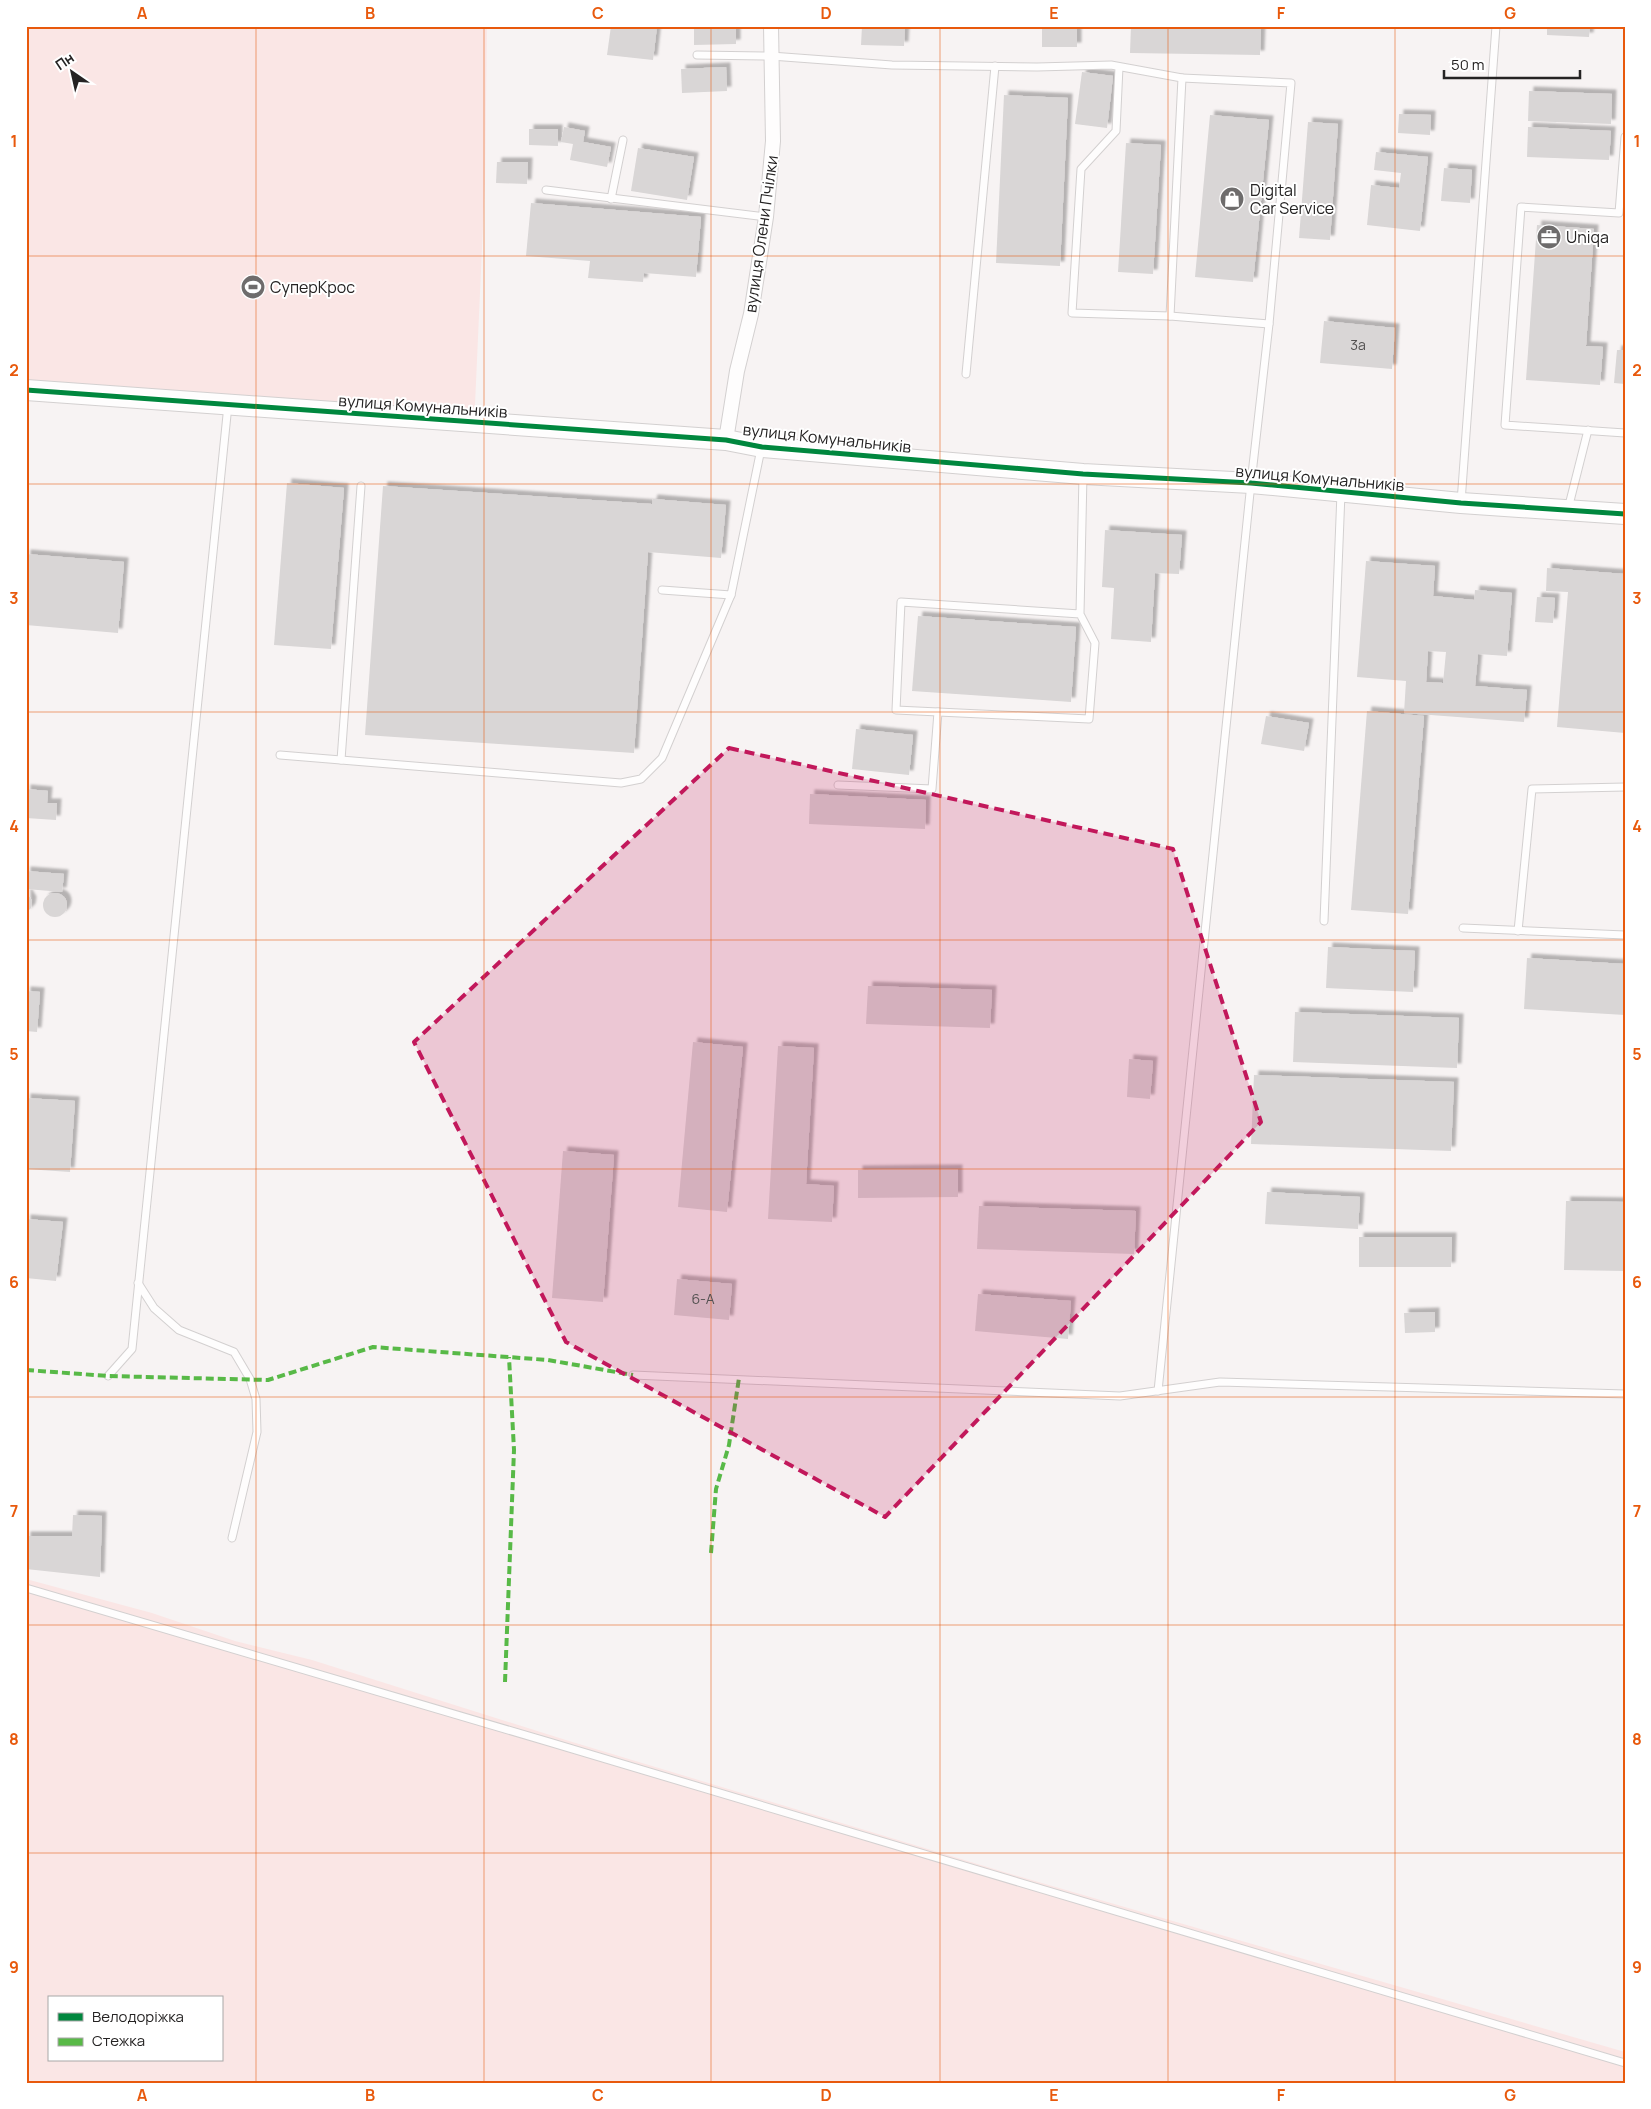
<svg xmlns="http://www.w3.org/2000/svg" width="1651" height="2109" viewBox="0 0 1651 2109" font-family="Manrope,sans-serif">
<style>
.green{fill:#fae6e5;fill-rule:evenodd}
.building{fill:#d9d6d6;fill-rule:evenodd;filter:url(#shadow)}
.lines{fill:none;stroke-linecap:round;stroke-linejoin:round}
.lane-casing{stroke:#d3d0d0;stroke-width:9}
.street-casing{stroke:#d3d0d0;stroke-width:16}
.secondary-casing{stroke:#d3d0d0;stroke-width:22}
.lane{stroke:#fefdfd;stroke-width:7}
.street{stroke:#fefdfd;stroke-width:14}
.secondary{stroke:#fefdfd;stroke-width:20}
.quiet{stroke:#58b947;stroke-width:4;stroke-dasharray:8 4;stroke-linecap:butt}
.cycleway-casing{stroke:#fff;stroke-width:8}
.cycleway{stroke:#00873e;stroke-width:5}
.marked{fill:#c2185b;fill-opacity:0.2;stroke:#c2185b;stroke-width:4;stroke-dasharray:10 6;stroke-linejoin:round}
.grid{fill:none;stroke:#e8590c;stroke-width:1;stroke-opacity:0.55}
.labels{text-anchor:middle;stroke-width:4;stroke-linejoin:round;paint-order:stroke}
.number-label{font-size:14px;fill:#525050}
.poi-label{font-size:16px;fill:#252323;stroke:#fff;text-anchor:start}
.street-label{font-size:16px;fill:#252323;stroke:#fff}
.neatline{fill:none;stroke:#e8590c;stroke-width:2}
.grid-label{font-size:16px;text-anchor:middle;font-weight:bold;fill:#e8590c}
</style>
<defs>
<filter id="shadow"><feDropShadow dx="4.5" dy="-4.5" stdDeviation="1" flood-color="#0004"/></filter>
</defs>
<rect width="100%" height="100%" fill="#f7f3f3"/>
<g class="green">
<polygon points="26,26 487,26 485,181 474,427 26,393"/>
<path d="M26,1579L152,1613L235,1641L312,1660L569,1741L1014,1875L1625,2052V2083H26ZM49,1998H221V2060H49Z"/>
</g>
<g class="building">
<polygon points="611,26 657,26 653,60 607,55"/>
<polygon points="694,26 736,26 736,44 694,45"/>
<polygon points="862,26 905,26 904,46 861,45"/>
<rect x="1042" y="26" width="35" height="21"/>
<polygon points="1131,26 1261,26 1260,55 1130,53"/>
<polygon points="1547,26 1590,26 1589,37 1547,35"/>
<polygon points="726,67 727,91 682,93 681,69"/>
<polygon points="1082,72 1113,76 1107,128 1075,124"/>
<polygon points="1529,91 1612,94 1611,124 1528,121"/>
<polygon points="1004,95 1068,98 1060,266 996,263"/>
<polygon points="1399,114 1431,115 1430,135 1398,133"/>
<polygon points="1210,115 1269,120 1253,282 1195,277"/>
<polygon points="1308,122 1338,124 1330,240 1299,238"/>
<polygon points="564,127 585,131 583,142 611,147 607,167 570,160 573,144 561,142"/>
<polygon points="1528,127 1611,131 1609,160 1527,157"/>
<polygon points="529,129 558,129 558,146 529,145"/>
<polygon points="1126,143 1161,145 1153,274 1118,272"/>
<polygon points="638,148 694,157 687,200 631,191"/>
<polygon points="1376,152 1428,157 1420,231 1367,225 1371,185 1399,188 1401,173 1374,170"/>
<polygon points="497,162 528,162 527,184 496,183"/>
<polygon points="1444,168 1472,170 1470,203 1441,201"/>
<polygon points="531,203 701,217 696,277 644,273 643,282 588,278 590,261 526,256"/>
<polygon points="1537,225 1594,229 1586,346 1603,347 1600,385 1526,380"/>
<polygon points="1324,321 1395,328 1392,369 1320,363"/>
<polygon points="1617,350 1625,350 1625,384 1614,383"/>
<polygon points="287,483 344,488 331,649 274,645"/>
<polygon points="383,486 652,504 653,499 726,505 721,558 648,552 634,753 365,735"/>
<polygon points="1105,530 1182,535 1179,574 1155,573 1151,642 1111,639 1114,588 1102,587"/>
<polygon points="26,554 124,562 118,633 26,625"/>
<path d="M1366,561L1435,566L1433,596L1474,600L1475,590L1512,593L1507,656L1478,654L1475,686L1527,690L1524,722L1404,713L1406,681L1357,677ZM1428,651L1446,652L1443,683L1426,682Z"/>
<polygon points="1547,568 1625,574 1625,733 1557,727 1568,592 1546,591"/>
<polygon points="1537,597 1555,598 1553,623 1535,622"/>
<polygon points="918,616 1076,627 1071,702 912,691"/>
<polygon points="1367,711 1424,716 1408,914 1351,910"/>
<polygon points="1266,716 1309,723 1304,751 1261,744"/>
<polygon points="856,729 913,735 909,775 852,769"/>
<polygon points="26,789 48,791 47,803 57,803 56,820 26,818"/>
<polygon points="810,794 926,800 925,829 809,824"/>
<polygon points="26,871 64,874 62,892 26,889"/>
<polygon points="26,891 32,901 31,908 26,913"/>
<circle cx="55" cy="905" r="12"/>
<polygon points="1328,947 1415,951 1413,992 1326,988"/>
<polygon points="1527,958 1625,964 1625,1015 1524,1009"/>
<polygon points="868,986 992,990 990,1028 866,1024"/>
<polygon points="26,991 40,992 37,1032 26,1031"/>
<polygon points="1295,1012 1459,1018 1457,1068 1293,1062"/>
<polygon points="693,1042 743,1047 727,1212 678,1207"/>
<polygon points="778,1046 814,1048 806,1184 834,1186 832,1222 768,1219"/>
<polygon points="1129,1059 1153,1061 1150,1099 1127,1097"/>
<polygon points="1254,1075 1454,1082 1451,1151 1251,1144"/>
<polygon points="26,1098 75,1101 70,1172 26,1169"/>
<polygon points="563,1151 614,1155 603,1302 552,1298"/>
<polygon points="958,1169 958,1197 858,1198 858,1170"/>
<polygon points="1267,1192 1360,1197 1358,1229 1265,1224"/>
<polygon points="1566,1201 1625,1202 1625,1271 1564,1270"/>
<polygon points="979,1206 1136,1211 1134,1254 977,1249"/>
<polygon points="26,1219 63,1222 56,1281 26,1278"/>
<polygon points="1359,1237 1452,1237 1451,1267 1359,1267"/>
<polygon points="677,1279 732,1284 729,1320 674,1315"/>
<polygon points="978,1294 1071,1301 1068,1339 975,1331"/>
<polygon points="1435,1312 1435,1332 1405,1333 1404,1313"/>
<polygon points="73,1515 102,1516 100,1577 26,1569 26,1536 72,1536"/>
</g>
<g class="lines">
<defs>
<g id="lane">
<polyline points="697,55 771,56 892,65 1037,67 1111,65 1182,78 1170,316 1072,313 1081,169 1116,131 1119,67"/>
<polyline points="1625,137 1619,213 1521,207 1505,425 1625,433"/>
<polyline points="546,190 766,217"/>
<polyline points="611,199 623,140"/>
<polyline points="1170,316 1269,324"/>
<polyline points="966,374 995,66"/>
<polyline points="1461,502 1496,26"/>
<polyline points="1568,509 1588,430"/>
<polyline points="662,590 731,595 761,449"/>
<polyline points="1080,614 1095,643 1089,719 896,710 901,602 1080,614 1083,475"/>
<polyline points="280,755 621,783 641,779 662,758 731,595"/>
<polyline points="341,760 361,486"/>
<polyline points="838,785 932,789 938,712"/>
<polyline points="1324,921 1341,493"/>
<polyline points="1463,928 1625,935"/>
<polyline points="1518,931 1532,789 1625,787"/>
<polyline points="138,1283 154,1308 179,1330 234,1352 250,1379 256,1399 257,1432 232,1538"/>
<polyline points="633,1375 1120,1396 1220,1382 1625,1394"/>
<polyline points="108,1376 132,1349 228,405"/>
<polyline points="1158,1391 1251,483 1269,324 1291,83 1182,78"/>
<path d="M26,1588C560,1743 1092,1906 1625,2063"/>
</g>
<polyline id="street" points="726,440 737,371 751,314 766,217 773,141 771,26"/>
<polyline id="secondary" points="26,390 726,440 762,447 1083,474 1251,483 1461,503 1625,514"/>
</defs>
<use href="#lane" class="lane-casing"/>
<use href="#street" class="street-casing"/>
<use href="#secondary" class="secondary-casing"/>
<use href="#lane" class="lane"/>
<use href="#street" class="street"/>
<use href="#secondary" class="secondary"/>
<g class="quiet">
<polyline points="26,1370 108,1376 268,1380 373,1347 548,1360 633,1375"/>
<polyline points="711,1553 716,1489 729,1445 739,1378"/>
<polyline points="505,1682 514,1450 509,1357"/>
</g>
<defs>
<polyline id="cycleway" points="26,390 726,440 762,447 1083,474 1251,483 1461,503 1625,514"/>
</defs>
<use href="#cycleway" class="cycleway-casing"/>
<use href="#cycleway" class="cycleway"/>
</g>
<path class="marked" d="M729,748L1173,849L1261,1122L885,1517L566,1342L414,1042Z"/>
<path class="grid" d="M256,26V2083M484,26V2083M711,26V2083M940,26V2083M1168,26V2083M1395,26V2083M26,256H1625M26,484H1625M26,712H1625M26,940H1625M26,1169H1625M26,1397H1625M26,1625H1625M26,1853H1625"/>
<defs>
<symbol id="shop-disc" viewBox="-11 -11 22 22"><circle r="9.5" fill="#6e6c6c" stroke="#fff"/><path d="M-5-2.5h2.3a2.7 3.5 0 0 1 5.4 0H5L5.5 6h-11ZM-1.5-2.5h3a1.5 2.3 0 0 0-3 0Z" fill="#fff"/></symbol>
<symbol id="office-disc" viewBox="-11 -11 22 22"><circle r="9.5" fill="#6e6c6c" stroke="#fff"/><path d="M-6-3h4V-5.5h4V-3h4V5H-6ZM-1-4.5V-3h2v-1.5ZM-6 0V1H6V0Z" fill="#fff"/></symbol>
<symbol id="stadium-disc" viewBox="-11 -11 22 22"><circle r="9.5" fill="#6e6c6c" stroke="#fff"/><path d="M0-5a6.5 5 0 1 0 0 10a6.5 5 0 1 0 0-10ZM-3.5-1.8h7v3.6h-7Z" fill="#fff"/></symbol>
</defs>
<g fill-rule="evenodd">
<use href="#shop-disc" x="1218" y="185" width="28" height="28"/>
<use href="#office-disc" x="1535" y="223" width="28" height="28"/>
<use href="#stadium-disc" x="239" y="273" width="28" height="28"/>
</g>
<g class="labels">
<g class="number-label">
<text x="1358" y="350">3а</text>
<text x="703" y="1304">6-А</text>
</g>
<g class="poi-label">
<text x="1250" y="196">Digital<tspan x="1250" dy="18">Car Service</tspan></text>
<text x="1566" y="243">Uniqa</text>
<text x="270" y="293">СуперКрос</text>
</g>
<g class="street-label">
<text transform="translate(761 234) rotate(-82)" y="6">вулиця Олени Пчілки</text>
<text transform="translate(423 406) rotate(4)" y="6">вулиця Комунальників</text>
<text transform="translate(827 438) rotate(6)" y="6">вулиця Комунальників</text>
<text transform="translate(1320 478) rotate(5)" y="6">вулиця Комунальників</text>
</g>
</g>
<rect width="1651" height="2109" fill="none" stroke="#ffffff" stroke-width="55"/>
<rect x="48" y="1996" width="175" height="65" fill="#ffffff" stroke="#a8a7a7"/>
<rect x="58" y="2013" width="25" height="8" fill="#00873e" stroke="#a8a7a7"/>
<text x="92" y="2022" font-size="15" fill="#252323">Велодоріжка</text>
<rect x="58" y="2038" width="25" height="8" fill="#58b947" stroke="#a8a7a7"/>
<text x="92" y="2046" font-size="15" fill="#252323">Стежка</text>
<g transform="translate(72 72) rotate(326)" stroke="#ffffff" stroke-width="4" paint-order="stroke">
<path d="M0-4L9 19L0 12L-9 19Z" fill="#252323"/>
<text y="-8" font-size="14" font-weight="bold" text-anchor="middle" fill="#252323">Пн</text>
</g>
<path d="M1444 70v8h136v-8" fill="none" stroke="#252323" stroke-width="2.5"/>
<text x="1451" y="70" font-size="15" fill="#252323" stroke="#ffffff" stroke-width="4" paint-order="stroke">50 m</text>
<rect x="28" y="28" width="1596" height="2054" class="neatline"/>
<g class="grid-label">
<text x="142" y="19">A</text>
<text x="370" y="19">B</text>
<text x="598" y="19">C</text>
<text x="826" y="19">D</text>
<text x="1054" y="19">E</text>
<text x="1281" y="19">F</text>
<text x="1510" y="19">G</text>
<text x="14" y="147">1</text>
<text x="1637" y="147">1</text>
<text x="14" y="376">2</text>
<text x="1637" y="376">2</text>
<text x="14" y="604">3</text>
<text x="1637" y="604">3</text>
<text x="14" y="832">4</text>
<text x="1637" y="832">4</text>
<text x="14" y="1060">5</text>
<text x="1637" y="1060">5</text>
<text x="14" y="1288">6</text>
<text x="1637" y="1288">6</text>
<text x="14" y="1517">7</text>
<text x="1637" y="1517">7</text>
<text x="14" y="1745">8</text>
<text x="1637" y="1745">8</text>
<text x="14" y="1973">9</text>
<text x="1637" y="1973">9</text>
<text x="142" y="2101">A</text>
<text x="370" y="2101">B</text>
<text x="598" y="2101">C</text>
<text x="826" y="2101">D</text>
<text x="1054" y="2101">E</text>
<text x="1281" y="2101">F</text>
<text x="1510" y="2101">G</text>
</g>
</svg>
